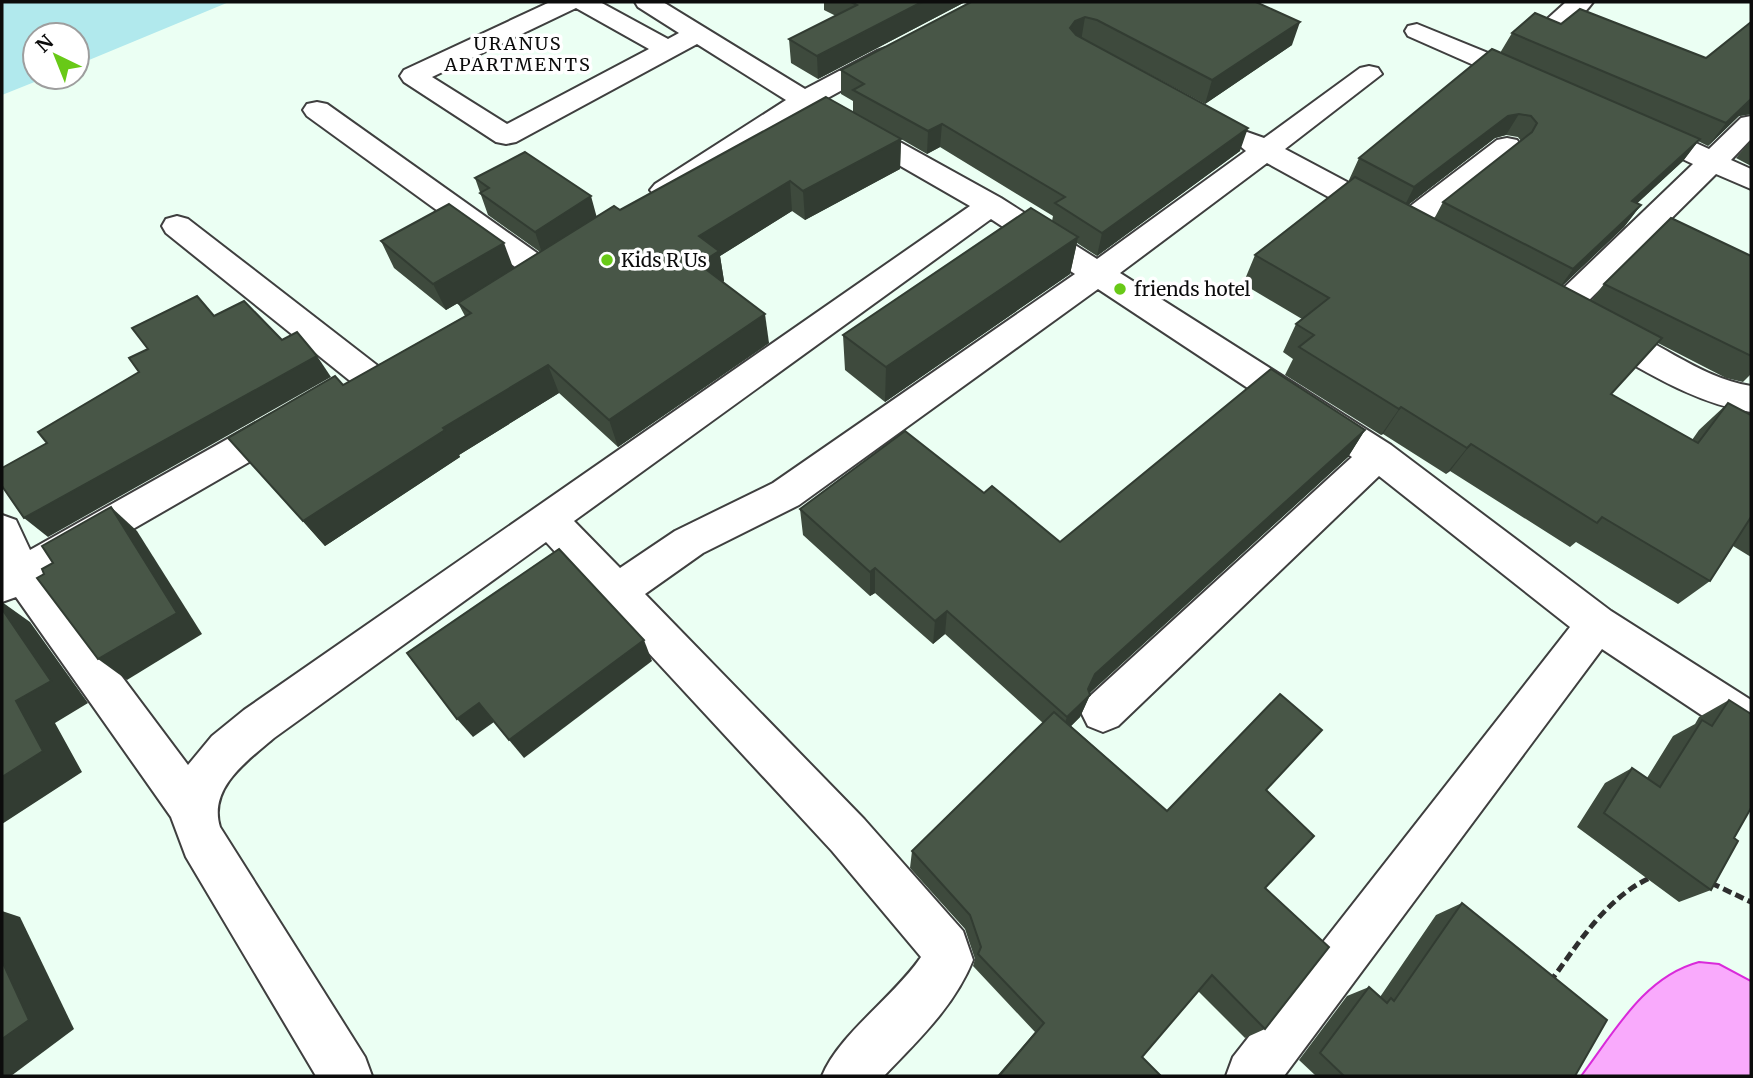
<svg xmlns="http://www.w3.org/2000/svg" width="1753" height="1078" viewBox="0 0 1753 1078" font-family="Merriweather,serif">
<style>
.green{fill:#b1e9ed}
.water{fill:#f9aafc;stroke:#d92ada;stroke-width:2}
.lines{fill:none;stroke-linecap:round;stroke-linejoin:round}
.minor-casing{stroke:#3f3f3f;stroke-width:4}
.path{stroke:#2e2e2e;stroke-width:5;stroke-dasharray:9 4.5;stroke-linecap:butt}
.minor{fill:#fff;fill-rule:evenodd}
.wall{fill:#3e4a3d;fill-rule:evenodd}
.shaded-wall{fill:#323c32}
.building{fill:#485647;stroke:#323c32;stroke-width:2}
.poi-dot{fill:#68c917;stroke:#fff;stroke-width:2.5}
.labels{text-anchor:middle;stroke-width:7;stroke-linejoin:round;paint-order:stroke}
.far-neighbourhood-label{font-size:18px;letter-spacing:2px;fill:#0c0c0c;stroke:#fff}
.poi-label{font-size:19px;fill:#0c0c0c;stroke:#fff;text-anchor:start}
</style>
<rect width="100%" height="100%" fill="#ebfff3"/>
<polygon class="green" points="2,2 229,2 77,65 77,35 35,35 35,77 47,77 2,95"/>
<path class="water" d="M1699,962L1719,964L1751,981V1076H1581C1614,1033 1643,977 1699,962Z"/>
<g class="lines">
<defs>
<g id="minor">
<path d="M550,2H600L668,39L679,33L638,7L635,2H663L805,89L877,51L886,48L895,51L899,56L895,61L824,100L1001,198L1097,259L1246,151L1233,140L1237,134L1247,132L1264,138L1360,68L1369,66L1378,68L1382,74L1285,149L1396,208L1400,214L1497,140L1507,138L1517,140L1521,146L1517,152L1415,233L1404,236L1393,233L1389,226L1391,223L1374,222L1267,163L1120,273L1391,445L1611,611L1751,700V744L1736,738L1602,649L1284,1076H1226L1233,1057L1570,627L1379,476L1118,726L1103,732L1088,726L1081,712L1088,698L1352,457L1098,289L799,505L703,553L645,594L864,819L963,931L973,960C954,1007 918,1040 884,1076H822C839,1034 893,998 921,957L832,851L546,542L274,738C247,761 208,788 220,827L365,1057L372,1076H316L186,857L171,817L16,597L2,602V515L16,520L30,550L270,415L283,411L296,415L301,425L296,435L48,578L188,765L212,736L244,710L970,206L805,111L675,196L665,199L655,196L650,190L655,184L786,100L697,44L516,142L506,144L496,142L404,82L400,76L404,70ZM576,8L649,49L507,124L432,77ZM991,219L1075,274L773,483L675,531L620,568L574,521Z"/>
<path d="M1566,2H1593C1583,16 1566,31 1548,26L1545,21Z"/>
<polygon points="1417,24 1537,73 1541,79 1537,85 1528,87 1519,85 1408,36 1405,31 1408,26"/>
<polygon points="317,102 327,104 551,263 556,270 551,277 540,281 529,277 307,116 303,110 307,104"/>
<polygon points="1751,116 1751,139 1731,160 1751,169 1751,189 1716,174 1571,318 1560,321 1549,318 1544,310 1549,302 1693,164 1634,136 1630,130 1634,124 1644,122 1654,124 1709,149 1741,118"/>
<polygon points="177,216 188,219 378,366 383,375 378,384 366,388 354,384 166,233 162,226 166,219"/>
<path d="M1601,320C1654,336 1696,377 1751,386V412C1692,403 1641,368 1589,340L1585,332L1589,324Z"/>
</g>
</defs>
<use href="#minor" class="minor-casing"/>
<g class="path">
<polyline points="1711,883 1751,902"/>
<path d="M1550,982C1579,943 1606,897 1652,877"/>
</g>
<use href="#minor" class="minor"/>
</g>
<g class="wall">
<polygon points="824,2 965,2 818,79 791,63 789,39 836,16 824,10"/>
<polygon points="971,2 1292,45 1205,104 1091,43 1240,151 1097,256 1077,243 1070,274 885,402 845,370 843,335 1052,221 1053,216 940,147 927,154 901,139 900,169 805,220 792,211 720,256 724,281 723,282 769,343 618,447 559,393 459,455 460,457 325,546 228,438 343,385 465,316 458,303 446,310 394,268 381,241 514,268 540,252 488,215 475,178 597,217 620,210 853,113 853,101 841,94 841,70"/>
<path d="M1751,22V114L1739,116L1708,146L1698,141L1683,161L1637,203L1641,205L1624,227L1562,286L1591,301L1604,284L1751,255V374L1743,382L1726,378L1658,343L1611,394L1692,440L1699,430L1728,403L1751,415V557L1733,546L1710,581L1678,604L1576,542L1570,547L1450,471L1446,474L1383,434L1381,435L1285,375L1293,359L1283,352L1296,324L1302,319L1243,284L1255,255L1350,181L1349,180L1359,158L1500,53L1512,33L1561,24L1706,58ZM1506,135L1518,137L1521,141L1443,202L1434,219L1408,205L1495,138Z"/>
<polygon points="1751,140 1751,166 1736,158"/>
<polygon points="1365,430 1348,457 1089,694 1090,695 1080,717 1071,726 1167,811 1266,790 1265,1029 1245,1038 1198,991 1142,1057 1161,1076 997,1076 1035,1032 973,966 975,959 965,929 910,868 912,851 1043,723 945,634 933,644 875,593 870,596 803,535 800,509 984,493 1060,542"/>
<polygon points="1729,700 1734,838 1711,890 1679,902 1577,827 1605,783 1632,768 1647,778 1673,736 1695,724 1699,717"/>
<polygon points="1462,903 1575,1076 1316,1076 1299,1060 1347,996 1369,987 1380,997 1436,915"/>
</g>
<g class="shaded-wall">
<polygon points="922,2 965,2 818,79 817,56"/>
<polygon points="1085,17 1081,41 1071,44 1070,28 1075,21"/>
<polygon points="1300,22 1292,45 1205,104 1212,80"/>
<polygon points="1751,99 1751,114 1739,116 1708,146 1726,123"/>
<polygon points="1519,114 1506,135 1495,138 1403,209 1414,187 1508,116"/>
<polygon points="942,124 940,147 927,154 928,131"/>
<polygon points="1248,128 1240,151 1097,256 1102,233"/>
<polygon points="901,139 900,169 805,220 803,191"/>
<polygon points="1700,139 1683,161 1616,223 1632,201"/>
<polygon points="790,181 792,211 720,256 724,281 704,293 699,264 699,236"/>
<polygon points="591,196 597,218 542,253 535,232"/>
<polygon points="1641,205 1624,227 1557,291 1573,269"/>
<polygon points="1078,237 1070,274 885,402 886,367"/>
<polygon points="504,243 514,270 446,310 433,284"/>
<polygon points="765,314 769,343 618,447 609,420"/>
<polygon points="317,356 331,377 48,537 24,518"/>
<polygon points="548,365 559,393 459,455 460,457 325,546 303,521 443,428"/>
<polygon points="1401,407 1383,434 1381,435 1399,409"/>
<polygon points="1365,430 1348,457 1086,696 1090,695 1080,717 1059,738 1067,717 1088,689 1095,674"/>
<polygon points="1471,444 1450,471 1446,474 1467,448"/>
<polygon points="111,507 137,531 202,634 127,680 98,659"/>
<polygon points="875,568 875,593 870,596 870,572"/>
<polygon points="2,602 30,622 88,703 55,723 82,772 2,824 2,777 16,701 2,609"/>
<polygon points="947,611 945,634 933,644 935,621"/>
<polygon points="644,640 652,661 524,758 509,740"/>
<polygon points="479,703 494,722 473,737 457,719"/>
<polygon points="2,911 20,917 74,1029 11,1076 2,1076"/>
</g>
<g class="building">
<polygon points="851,2 922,2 817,56 789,39 857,5"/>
<polygon points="971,2 1256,2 1300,22 1212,80 1097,20 1085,17 1075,21 1070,28 1076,35 1248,128 1102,233 1055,203 1065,197 942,124 928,131 853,90 864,84 841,70"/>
<polygon points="1580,9 1706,58 1751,22 1751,99 1726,123 1512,33 1535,13 1561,24"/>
<polygon points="1492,49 1700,139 1632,201 1641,205 1573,269 1443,202 1532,132 1537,123 1531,116 1519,114 1508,116 1414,187 1359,158"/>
<polygon points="826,97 901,139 803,191 790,181 699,236 719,251 699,264 765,314 609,420 548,365 443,428 445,430 303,521 228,438 335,376 343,385 471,313 458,303 614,206 620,210"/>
<polygon points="525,152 591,196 535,232 480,193 489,188 475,178"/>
<polygon points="1355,177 1662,338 1611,394 1698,443 1728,403 1751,415 1751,517 1710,581 1602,517 1597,523 1471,444 1467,448 1401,407 1399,409 1299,347 1314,335 1296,324 1329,298 1255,255"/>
<polygon points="449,204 504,243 433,284 381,241"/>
<polygon points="1031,208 1078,237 886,367 843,335"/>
<polygon points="1671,218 1751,256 1751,356 1604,284"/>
<polygon points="197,296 214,316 244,301 282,340 297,332 317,356 24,518 2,486 2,468 47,443 38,432 139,372 129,358 148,349 132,328"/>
<polygon points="1271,369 1365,430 1095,674 1088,689 1090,695 1067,717 947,611 935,621 875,568 870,572 800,509 905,431 984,493 992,486 1060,542"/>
<polygon points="111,507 177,613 98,659 37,578 44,574 42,569 53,563 42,546"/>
<polygon points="559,549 644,640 509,740 479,703 457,719 407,653"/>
<polygon points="2,609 51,681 16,701 43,751 2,777"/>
<polygon points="1280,694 1322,730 1266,790 1314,836 1265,888 1329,947 1265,1029 1212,975 1142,1057 1161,1076 999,1076 1044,1023 978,954 981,947 970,915 912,851 1054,712 1167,811"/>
<polygon points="1729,700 1751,714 1751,808 1734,838 1738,841 1711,890 1604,813 1632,768 1660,787 1702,720 1712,726"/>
<polygon points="1462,903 1607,1020 1575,1076 1344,1076 1320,1053 1369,987 1387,1003 1391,998 1394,1001"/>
<polygon points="2,961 29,1020 2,1039"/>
</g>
<g class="poi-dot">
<circle cx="607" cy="260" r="7"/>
<circle cx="1120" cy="289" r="7"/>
</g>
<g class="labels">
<g class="far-neighbourhood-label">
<text x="518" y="50">URANUS<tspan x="518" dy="21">APARTMENTS</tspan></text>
</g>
<g class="poi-label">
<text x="621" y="267">Kids R Us</text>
<text x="1134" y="296">friends hotel</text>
</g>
</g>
<rect width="1753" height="1078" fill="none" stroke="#0c0c0c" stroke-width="7"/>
<g transform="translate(56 56) rotate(317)"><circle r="33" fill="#ffffff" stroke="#9e9e9e" stroke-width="2"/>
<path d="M0-5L12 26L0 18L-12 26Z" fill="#68c917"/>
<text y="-10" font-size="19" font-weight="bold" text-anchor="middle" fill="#0c0c0c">N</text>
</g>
</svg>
